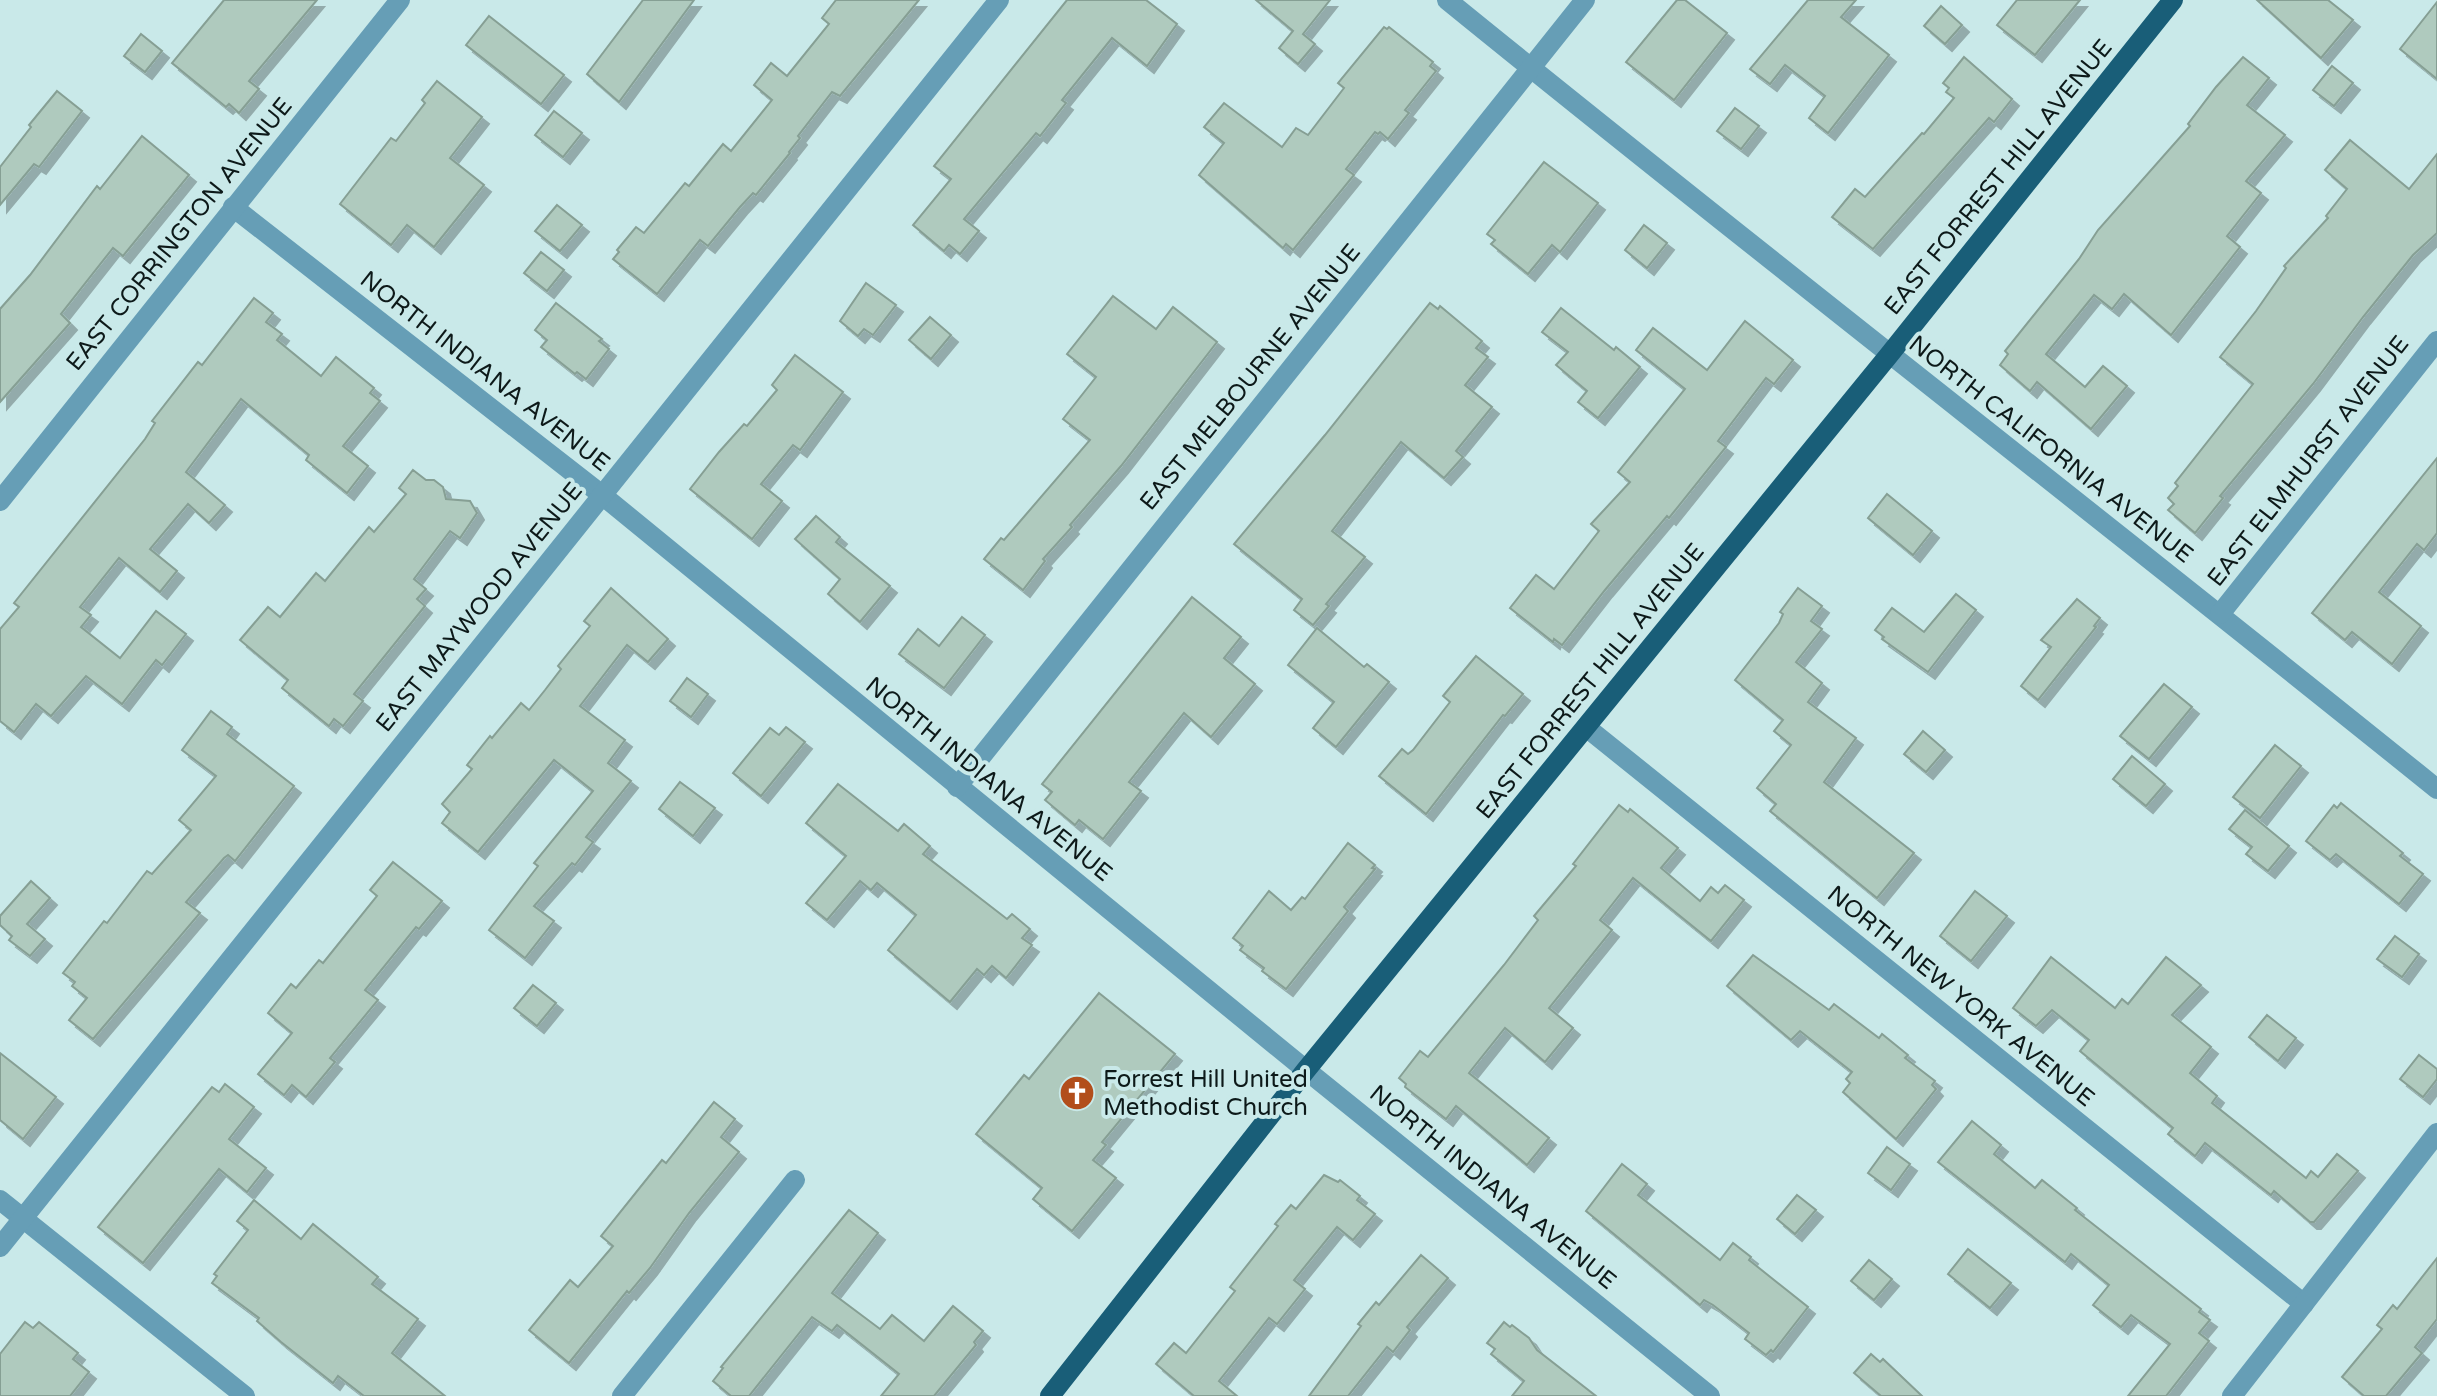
<svg xmlns="http://www.w3.org/2000/svg" width="2437" height="1396" viewBox="0 0 2437 1396" font-family="'Varela Round',sans-serif">
<style>
.building{fill:#afcabe;stroke:#869f94;stroke-width:2;filter:url(#shadow)}
.lines{fill:none;stroke-linecap:round;stroke-linejoin:round}
.minor{stroke:#669eb6;stroke-width:20}
.major{stroke:#195e78;stroke-width:20}
.labels{text-anchor:middle;stroke-width:8;stroke-linejoin:round;paint-order:stroke}
.street-label{font-size:24px;fill:#0d1919;stroke:#c9e9e9}
.poi-label{font-size:24px;fill:#0d1919;stroke:#c9e9e9;text-anchor:start}
</style>
<defs>
<filter id="shadow"><feDropShadow dx="7" dy="7" stdDeviation="0" flood-color="#0004"/></filter>
</defs>
<rect width="100%" height="100%" fill="#c9e9e9"/>
<g class="building">
<polygon points="224,0 317,0 249,81 259,89 239,113 229,104 226,107 172,63"/>
<polygon points="643,0 694,0 619,102 587,74"/>
<polygon points="836,0 919,0 840,96 832,92 798,136 800,138 789,152 790,153 756,195 753,193 740,207 708,246 700,240 657,294 613,259 619,252 617,250 636,227 644,233 685,183 689,186 723,144 731,151 772,100 754,85 771,63 787,76 829,24 822,18"/>
<polygon points="1067,0 1146,0 1177,24 1147,66 1112,38 1062,100 1066,103 1040,136 1036,133 964,219 979,231 960,254 949,245 944,251 913,225 951,179 934,166"/>
<polygon points="1256,0 1330,0 1303,34 1315,44 1298,64 1279,48 1293,31"/>
<polygon points="1677,0 1685,0 1727,33 1674,100 1626,62"/>
<polygon points="1808,0 1856,0 1841,17 1889,55 1828,133 1809,118 1825,96 1785,65 1770,84 1750,69"/>
<polygon points="2017,0 2080,0 2035,55 1997,25"/>
<polygon points="2257,0 2328,0 2353,20 2321,58"/>
<polygon points="2437,2 2437,79 2400,49"/>
<polygon points="1941,6 1962,25 1945,44 1924,26"/>
<polygon points="489,16 564,75 541,104 466,45"/>
<polygon points="1384,27 1387,29 1389,27 1433,62 1430,66 1436,71 1405,110 1409,113 1388,139 1380,132 1378,134 1375,132 1346,169 1354,175 1293,250 1286,244 1283,248 1199,175 1224,143 1204,127 1224,103 1282,147 1296,128 1308,135 1344,88 1338,83"/>
<polygon points="141,34 162,51 145,72 124,56"/>
<polygon points="1964,57 2012,99 1994,122 1989,118 1873,249 1832,217 1855,189 1865,197 1922,133 1924,134 1954,98 1946,92 1949,88 1943,83"/>
<polygon points="2243,57 2269,78 2247,105 2285,135 2246,181 2261,193 2227,236 2240,247 2171,335 2124,294 2112,309 2094,295 2046,354 2085,387 2103,366 2127,386 2091,429 2037,382 2030,391 2000,365 2008,354 2005,351 2079,259 2098,230 2190,126 2188,124 2216,87"/>
<polygon points="2332,66 2353,83 2334,106 2313,90"/>
<polygon points="437,81 482,117 450,158 484,185 434,247 407,225 391,245 340,204 391,138 396,141 425,103 422,100"/>
<polygon points="57,91 82,111 39,167 34,164 0,205 0,167 31,127 29,125"/>
<polygon points="1735,108 1759,126 1741,149 1717,131"/>
<polygon points="554,111 582,133 563,157 535,135"/>
<polygon points="142,136 189,175 123,256 113,248 61,314 70,323 0,402 0,309 30,275 97,186 100,189"/>
<polygon points="2350,140 2409,189 2437,154 2437,233 2413,255 2363,317 2313,384 2220,496 2223,498 2195,533 2168,510 2174,504 2168,498 2178,486 2175,483 2253,384 2220,357 2256,311 2286,268 2284,266 2328,218 2326,216 2347,189 2325,170"/>
<polygon points="1544,162 1598,203 1560,252 1552,245 1528,274 1491,244 1495,240 1487,234"/>
<polygon points="557,205 582,225 560,251 535,231"/>
<polygon points="1644,225 1667,243 1647,268 1625,250"/>
<polygon points="541,252 564,270 547,291 524,273"/>
<polygon points="866,283 896,305 873,335 864,329 858,336 840,321"/>
<polygon points="1113,296 1156,329 1173,307 1217,342 1121,466 1070,525 1072,527 1043,559 1045,561 1023,590 984,559 1001,538 1004,540 1090,440 1063,419 1096,377 1067,354"/>
<polygon points="254,298 273,313 266,322 282,334 277,340 321,376 336,357 374,388 370,393 380,401 343,446 368,466 347,493 306,460 309,455 241,399 186,472 225,505 209,523 188,504 150,549 177,571 160,592 119,558 80,607 91,615 81,627 120,658 156,611 186,634 162,665 156,660 122,704 86,676 51,716 36,704 14,732 0,721 0,629 19,607 14,603 145,439 155,423 152,421 198,362 202,365"/>
<polygon points="556,303 602,339 599,341 609,349 586,379 577,372 575,374 541,347 547,340 535,330"/>
<polygon points="1430,303 1438,309 1440,306 1482,341 1476,348 1488,357 1465,385 1492,407 1456,451 1463,457 1444,478 1401,442 1332,531 1365,557 1326,604 1329,606 1313,625 1294,610 1302,599 1234,544 1325,435"/>
<polygon points="1561,308 1614,350 1616,347 1640,367 1598,418 1578,402 1587,391 1556,365 1568,352 1542,332"/>
<polygon points="930,317 951,335 931,359 909,340"/>
<polygon points="1745,321 1793,360 1774,384 1766,378 1718,441 1726,447 1669,518 1667,516 1605,590 1562,645 1554,639 1553,642 1510,608 1536,575 1554,589 1599,531 1591,524 1630,482 1618,472 1685,389 1636,350 1653,328 1707,370"/>
<polygon points="795,355 843,392 800,450 793,445 761,484 782,501 752,539 690,489 719,452 744,424 747,426 777,390 772,385"/>
<polygon points="2437,458 2437,533 2424,550 2417,544 2379,592 2421,626 2392,664 2352,632 2345,640 2312,613"/>
<polygon points="413,470 426,480 434,480 443,487 446,499 470,501 477,513 460,538 450,531 414,579 426,589 417,599 425,606 354,694 363,701 343,726 334,719 329,726 282,688 288,680 240,640 268,607 280,617 316,573 325,581 369,527 374,532 406,494 399,488"/>
<polygon points="1887,494 1932,531 1913,555 1868,518"/>
<polygon points="816,516 840,537 836,542 890,586 860,622 828,594 840,579 795,539"/>
<polygon points="611,588 668,639 648,662 627,645 580,706 625,740 608,763 631,781 586,837 593,842 575,865 572,863 534,906 554,921 525,958 489,930 538,866 534,863 593,791 554,760 478,852 442,823 450,812 442,804 472,769 467,765 490,736 492,738 521,703 529,710 545,690 561,669 558,666 590,626 584,621"/>
<polygon points="1798,588 1822,606 1811,621 1822,629 1796,662 1822,683 1808,702 1856,738 1824,782 1914,853 1877,898 1770,811 1776,804 1757,788 1791,745 1774,731 1783,720 1735,680 1779,623 1783,614 1780,612"/>
<polygon points="1956,594 1976,610 1928,672 1882,639 1884,637 1875,630 1892,608 1924,632"/>
<polygon points="1192,597 1241,637 1224,658 1255,684 1211,737 1184,713 1129,782 1141,791 1103,839 1079,820 1075,825 1045,800 1052,792 1042,784"/>
<polygon points="2077,599 2100,618 2094,626 2096,627 2038,700 2021,686 2051,647 2041,640"/>
<polygon points="962,617 985,635 944,688 899,654 918,629 939,646"/>
<polygon points="1317,628 1364,667 1367,664 1389,682 1336,747 1313,728 1334,702 1288,665"/>
<polygon points="1476,656 1523,694 1505,716 1503,715 1426,814 1379,776 1402,749 1408,754 1413,750 1450,702 1443,696"/>
<polygon points="687,678 708,694 691,717 670,701"/>
<polygon points="2164,684 2192,707 2149,759 2120,736"/>
<polygon points="211,711 232,727 227,734 294,786 235,861 228,855 224,858 186,902 200,913 93,1039 69,1020 87,998 72,986 75,982 63,973 104,921 107,923 147,871 152,874 191,830 179,820 216,776 182,750"/>
<polygon points="786,727 805,742 761,796 733,773 770,728 779,735"/>
<polygon points="1923,731 1945,750 1926,772 1904,754"/>
<polygon points="2275,745 2301,766 2260,818 2233,797"/>
<polygon points="2132,756 2165,784 2146,806 2113,779"/>
<polygon points="680,782 715,808 693,836 659,809"/>
<polygon points="838,784 898,831 904,824 930,846 923,854 1007,919 1012,914 1030,929 1022,938 1032,945 1006,978 992,966 984,975 977,969 950,1002 888,950 916,915 877,883 871,890 860,881 827,920 806,903 846,856 806,823"/>
<polygon points="2341,803 2403,853 2400,856 2423,874 2399,904 2336,854 2330,860 2306,841 2334,805 2337,808"/>
<polygon points="1619,805 1628,812 1630,809 1678,848 1661,868 1700,901 1711,887 1718,893 1725,885 1744,900 1711,941 1633,878 1600,920 1612,930 1549,1008 1573,1028 1545,1062 1505,1028 1469,1073 1549,1138 1527,1165 1456,1106 1446,1119 1405,1087 1406,1084 1399,1078 1420,1051 1428,1057 1504,965 1538,920 1534,916 1576,866 1573,864"/>
<polygon points="2245,810 2289,846 2268,871 2246,854 2252,847 2229,829"/>
<polygon points="1348,843 1375,865 1372,868 1375,869 1344,907 1348,911 1286,989 1262,971 1264,968 1240,950 1243,946 1233,938 1269,891 1291,910 1302,897 1305,899"/>
<polygon points="393,862 442,901 419,929 416,927 365,990 378,1000 330,1058 335,1062 306,1097 292,1085 284,1095 258,1074 292,1033 268,1013 291,984 296,988 319,960 323,963 377,896 370,890"/>
<polygon points="31,881 50,898 27,924 45,939 30,956 9,940 12,936 0,925 0,916"/>
<polygon points="1975,891 2007,916 1971,961 1940,936"/>
<polygon points="2395,936 2419,954 2402,977 2377,959"/>
<polygon points="1753,955 1829,1010 1834,1004 1879,1038 1882,1034 1908,1055 1905,1058 1935,1081 1932,1085 1936,1089 1896,1139 1843,1092 1850,1083 1846,1079 1852,1072 1800,1031 1791,1040 1727,986"/>
<polygon points="2051,957 2115,1008 2122,999 2128,1004 2166,957 2201,985 2172,1015 2211,1047 2190,1073 2217,1096 2212,1103 2306,1178 2311,1171 2318,1177 2337,1154 2358,1171 2314,1222 2310,1222 2274,1191 2271,1195 2205,1143 2195,1156 2168,1134 2173,1128 2080,1051 2089,1040 2052,1010 2036,1026 2013,1008"/>
<polygon points="533,985 556,1003 537,1026 514,1008"/>
<polygon points="1099,993 1175,1054 1102,1142 1106,1145 1093,1160 1116,1178 1072,1231 1033,1199 1042,1188 976,1134 1024,1075 1029,1079"/>
<polygon points="2267,1015 2296,1038 2278,1061 2249,1037"/>
<polygon points="0,1053 56,1097 23,1139 0,1120"/>
<polygon points="2419,1055 2437,1069 2437,1079 2423,1097 2400,1079"/>
<polygon points="225,1084 254,1107 229,1139 266,1168 247,1192 219,1169 143,1263 98,1227 212,1087 219,1092"/>
<polygon points="714,1102 735,1119 721,1137 739,1152 689,1213 650,1268 629,1293 627,1291 569,1363 529,1330 570,1280 578,1287 613,1246 601,1236 662,1160 666,1163"/>
<polygon points="1972,1121 2001,1145 1994,1154 2035,1188 2042,1180 2077,1208 2075,1210 2201,1309 2199,1312 2210,1320 2199,1333 2209,1341 2166,1396 2128,1396 2170,1344 2131,1315 2121,1327 2093,1305 2109,1285 2071,1254 2065,1262 1938,1162"/>
<polygon points="1887,1147 1910,1164 1891,1190 1868,1173"/>
<polygon points="1622,1164 1647,1184 1638,1195 1720,1260 1733,1243 1751,1257 1749,1260 1808,1307 1773,1352 1771,1350 1766,1355 1745,1339 1749,1333 1713,1305 1704,1300 1700,1305 1586,1211"/>
<polygon points="1324,1175 1338,1182 1340,1180 1360,1196 1357,1200 1375,1214 1353,1240 1337,1227 1294,1280 1305,1289 1277,1324 1269,1318 1219,1381 1237,1396 1194,1396 1156,1364 1174,1343 1186,1353 1235,1291 1230,1287 1278,1226 1275,1224 1291,1205 1296,1209"/>
<polygon points="1797,1195 1816,1210 1795,1234 1777,1219"/>
<polygon points="254,1200 301,1239 313,1224 378,1277 372,1284 418,1319 392,1353 445,1396 364,1396 338,1376 333,1383 281,1342 257,1321 259,1318 212,1283 217,1276 214,1274 248,1230 237,1221"/>
<polygon points="849,1210 878,1233 832,1293 880,1329 892,1315 924,1341 953,1306 983,1331 974,1342 976,1345 934,1396 881,1396 899,1374 837,1325 832,1331 812,1317 749,1396 731,1396 713,1381 723,1368 721,1367"/>
<polygon points="1968,1249 2011,1283 1990,1308 1948,1274"/>
<polygon points="1421,1255 1448,1278 1407,1327 1410,1330 1393,1352 1387,1347 1348,1396 1309,1396 1361,1326 1358,1324 1376,1302 1379,1305"/>
<polygon points="2437,1258 2437,1319 2415,1347 2422,1353 2386,1396 2364,1396 2342,1377 2382,1329 2377,1325 2393,1305 2397,1309"/>
<polygon points="1869,1260 1892,1279 1874,1300 1851,1281"/>
<polygon points="25,1322 33,1328 39,1322 78,1353 73,1359 89,1372 70,1396 0,1396 0,1354"/>
<polygon points="1504,1322 1510,1327 1512,1325 1529,1338 1537,1350 1596,1396 1512,1396 1524,1381 1491,1354 1495,1349 1487,1343"/>
<polygon points="1871,1354 1880,1362 1883,1359 1922,1396 1881,1396 1854,1373"/>
</g>
<g class="lines">
<g class="minor">
<path d="M1447,0C1774,266 2109,524 2437,789"/>
<polyline points="233,207 602,495 1306,1070 1710,1396"/>
<polyline points="0,501 400,0"/>
<polyline points="2220,614 2437,341"/>
<polyline points="1586,727 2304,1304"/>
<polyline points="957,787 1585,0"/>
<polyline points="0,1200 245,1396"/>
<polyline points="0,1247 999,0"/>
<polyline points="622,1396 795,1180"/>
<polyline points="2232,1396 2437,1133"/>
</g>
<polyline class="major" points="1050,1396 1306,1070 1889,355 2173,0"/>
</g>
<defs>
<symbol id="church-disc" viewBox="-11 -11 22 22"><circle r="9.5" fill="#b24e1b" stroke="#c9e9e9"/><path d="M-1.2-6h2.4v3.5h3.3v2.4h-3.3V6h-2.4V-.1h-3.3v-2.4h3.3Z" fill="#fff"/></symbol>
</defs>
<g fill-rule="evenodd">
<use href="#church-disc" x="1057" y="1073" width="40" height="40"/>
</g>
<g class="labels">
<g class="street-label">
<text transform="translate(1998 177) rotate(-51)" y="8">EAST FORREST HILL AVENUE</text>
<text transform="translate(179 234) rotate(-51)" y="8">EAST CORRINGTON AVENUE</text>
<text transform="translate(485 371) rotate(38)" y="8">NORTH INDIANA AVENUE</text>
<text transform="translate(1250 377) rotate(-51)" y="8">EAST MELBOURNE AVENUE</text>
<text transform="translate(2051 449) rotate(38)" y="8">NORTH CALIFORNIA AVENUE</text>
<text transform="translate(2308 461) rotate(-52)" y="8">EAST ELMHURST AVENUE</text>
<text transform="translate(479 607) rotate(-51)" y="8">EAST MAYWOOD AVENUE</text>
<text transform="translate(1590 681) rotate(-51)" y="8">EAST FORREST HILL AVENUE</text>
<text transform="translate(989 779) rotate(39)" y="8">NORTH INDIANA AVENUE</text>
<text transform="translate(1961 996) rotate(39)" y="8">NORTH NEW YORK AVENUE</text>
<text transform="translate(1493 1187) rotate(39)" y="8">NORTH INDIANA AVENUE</text>
</g>
<g class="poi-label">
<text x="1103" y="1087">Forrest Hill United<tspan x="1103" dy="28">Methodist Church</tspan></text>
</g>
</g>
</svg>
